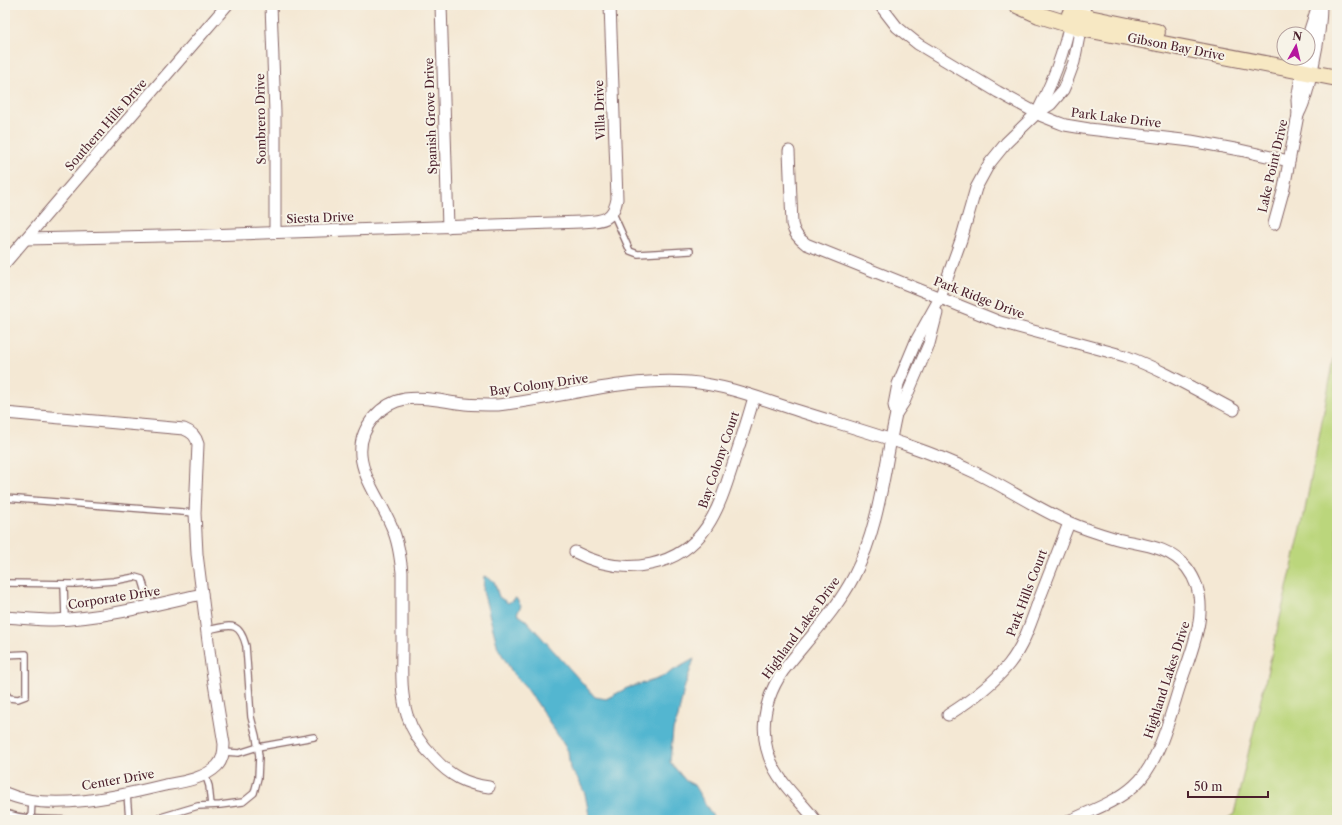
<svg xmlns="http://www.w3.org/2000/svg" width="1342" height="825" viewBox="0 0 1342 825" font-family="'Libre Caslon Text',serif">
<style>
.green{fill:#bbd67c;stroke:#827a54}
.water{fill:#52b6d0;stroke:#4e6a7e}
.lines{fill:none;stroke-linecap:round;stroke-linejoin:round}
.lane-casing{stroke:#866566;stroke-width:8}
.street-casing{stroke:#866566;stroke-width:13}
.secondary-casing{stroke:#866566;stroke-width:18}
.lane{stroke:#fff;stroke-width:5.5}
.street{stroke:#fff;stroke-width:11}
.secondary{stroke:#f7e8c3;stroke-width:16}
.labels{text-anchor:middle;stroke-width:4;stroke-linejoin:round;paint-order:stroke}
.street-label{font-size:12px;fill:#4a1f2b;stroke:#f7f3e8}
</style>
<rect width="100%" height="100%" fill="#f7f3e8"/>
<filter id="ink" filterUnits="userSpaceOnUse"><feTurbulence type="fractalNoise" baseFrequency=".025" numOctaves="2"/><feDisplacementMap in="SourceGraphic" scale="8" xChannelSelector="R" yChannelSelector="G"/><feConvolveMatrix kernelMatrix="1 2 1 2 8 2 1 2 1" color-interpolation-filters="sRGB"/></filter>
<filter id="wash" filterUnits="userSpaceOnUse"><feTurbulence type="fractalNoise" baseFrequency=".012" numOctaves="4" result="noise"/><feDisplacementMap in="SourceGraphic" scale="16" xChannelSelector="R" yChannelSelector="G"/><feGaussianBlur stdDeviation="0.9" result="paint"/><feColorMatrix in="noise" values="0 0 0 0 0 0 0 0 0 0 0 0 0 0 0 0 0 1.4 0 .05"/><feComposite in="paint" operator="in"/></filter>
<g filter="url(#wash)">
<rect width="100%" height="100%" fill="#f4e8d4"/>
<polygon class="green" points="1337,343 1337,820 1225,820 1234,814 1303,520"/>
<polygon class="water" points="484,576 494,581 499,597 508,603 516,598 521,606 517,614 526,620 595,697 606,699 627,688 658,679 694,659 684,689 678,717 673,730 670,762 686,781 694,785 715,820 590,820 585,794 578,779 570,769 568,751 537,703 525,686 514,675 498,648 483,591"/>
</g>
<g filter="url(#ink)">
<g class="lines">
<defs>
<g id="lane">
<polyline points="613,213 630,251 638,254 690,251"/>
<polyline points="5,498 195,513"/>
<polyline points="5,583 76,584 114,581 135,577 142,579 150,606"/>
<polyline points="64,584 65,619"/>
<polyline points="5,655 26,654 26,696 18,699 9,698 5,692"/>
<polyline points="224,752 239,753 258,747 314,737"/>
<polyline points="205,774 209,786 211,805"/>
<polyline points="127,794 129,820"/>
<path d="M5,813C26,820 46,819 68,820"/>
<polyline points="31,820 32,800"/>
<polyline points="100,820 103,820"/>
<path d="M151,820L198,806L220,805L243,802L254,793L258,778L259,756L256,736L251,717L246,646C239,619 229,626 207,630"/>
</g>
<g id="street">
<polyline points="271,5 275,113 275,232"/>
<polyline points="441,5 448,227"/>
<polyline points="880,5 897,27 918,44 998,92 1042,116 1057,122 1065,125 1089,129 1191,141 1240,150 1289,161"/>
<polyline points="1308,36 1318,5"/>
<path d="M1038,111C1055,77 1068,43 1073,5"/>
<path d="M1298,115C1307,98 1310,79 1314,61C1318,42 1321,24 1321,5"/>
<path d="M789,151L792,224C794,233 798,238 806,244L1000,322L1125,356C1163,370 1198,391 1234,410"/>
<polyline points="1274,224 1284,188 1298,115 1297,100 1304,58"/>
<path d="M26,239L207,235L581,222C600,221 613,222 617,199L610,5"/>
<polyline points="5,263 111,139 227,5"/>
<path d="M5,413L184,429C192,432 196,436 198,444L195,513L197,554L211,665L224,744C224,752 223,760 217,766C204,779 182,782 165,785C120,796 49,813 5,793"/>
<polyline points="896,414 904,402 929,344 937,313"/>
<path d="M575,552C599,565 624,570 651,564C706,552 719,508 734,461C741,440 748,419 754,397"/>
<path d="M5,617C21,618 38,620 54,620C104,618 153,605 202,594"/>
<path d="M948,715C970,701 993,684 1009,664C1024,645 1031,622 1039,600C1049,574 1059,548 1069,523"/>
<path d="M489,787C466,784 450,776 434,758C422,746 412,731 407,715C400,691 402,666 402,642C402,619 402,595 402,572C400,556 398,540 391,525C376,490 342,455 374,417C382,408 393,401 405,399C425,396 445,402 465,404C476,405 487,405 498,405C561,398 626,377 689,382C727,385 764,400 799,411C859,430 920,446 976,473C1007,488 1036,508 1068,522C1084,529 1100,534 1117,539C1142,545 1170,546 1187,568C1214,603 1193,646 1181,682C1171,712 1159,764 1135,785C1118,801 1093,810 1071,820"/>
<path d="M815,820C806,807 793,796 783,782C757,748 759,706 783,671C807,640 836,611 854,576C880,526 884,468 896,414L894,405L898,384L916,341L940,298L961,240L976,188L989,164L1006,143L1037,113L1051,104L1063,90L1067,81L1074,62L1085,5"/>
</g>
<g id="secondary">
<polyline points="1017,5 1039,15 1081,28 1337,78"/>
<polyline points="1070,14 1157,32"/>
</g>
</defs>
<use href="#lane" class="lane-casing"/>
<use href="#street" class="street-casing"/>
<use href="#secondary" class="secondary-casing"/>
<use href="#lane" class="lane"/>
<use href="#street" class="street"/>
<use href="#secondary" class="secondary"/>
</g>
</g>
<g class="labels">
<g class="street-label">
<text transform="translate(1176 47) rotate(11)" y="4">Gibson Bay Drive</text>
<text transform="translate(600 110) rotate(-92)" y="4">Villa Drive</text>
<text transform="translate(431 116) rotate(-92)" y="4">Spanish Grove Drive</text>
<text transform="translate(1116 118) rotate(7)" y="4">Park Lake Drive</text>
<text transform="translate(261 119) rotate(-91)" y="4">Sombrero Drive</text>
<text transform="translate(106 125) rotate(-49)" y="4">Southern Hills Drive</text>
<text transform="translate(1273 166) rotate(-77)" y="4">Lake Point Drive</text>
<text transform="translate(320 218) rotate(-2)" y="4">Siesta Drive</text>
<text transform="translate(979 298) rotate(21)" y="4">Park Ridge Drive</text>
<text transform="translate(539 385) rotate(-8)" y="4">Bay Colony Drive</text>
<text transform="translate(719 460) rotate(-71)" y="4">Bay Colony Court</text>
<text transform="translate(1027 593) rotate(-69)" y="4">Park Hills Court</text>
<text transform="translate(114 598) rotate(-9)" y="4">Corporate Drive</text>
<text transform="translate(801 628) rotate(-54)" y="4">Highland Lakes Drive</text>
<text transform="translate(1167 680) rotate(-72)" y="4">Highland Lakes Drive</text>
<text transform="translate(118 780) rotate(-10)" y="4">Center Drive</text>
</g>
</g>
<rect width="1342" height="825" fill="none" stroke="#f7f3e8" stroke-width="20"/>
<g transform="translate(1296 46) rotate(8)"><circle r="19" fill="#f7f3e8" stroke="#b29e9c"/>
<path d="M0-3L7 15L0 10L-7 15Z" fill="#b5179e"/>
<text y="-6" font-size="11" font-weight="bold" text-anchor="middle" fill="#4a1f2b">N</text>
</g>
<path d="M1188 791v6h80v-6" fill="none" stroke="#4a1f2b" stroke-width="2"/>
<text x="1194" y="791" font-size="12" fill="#4a1f2b" stroke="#f7f3e8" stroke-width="3" paint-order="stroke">50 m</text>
</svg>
